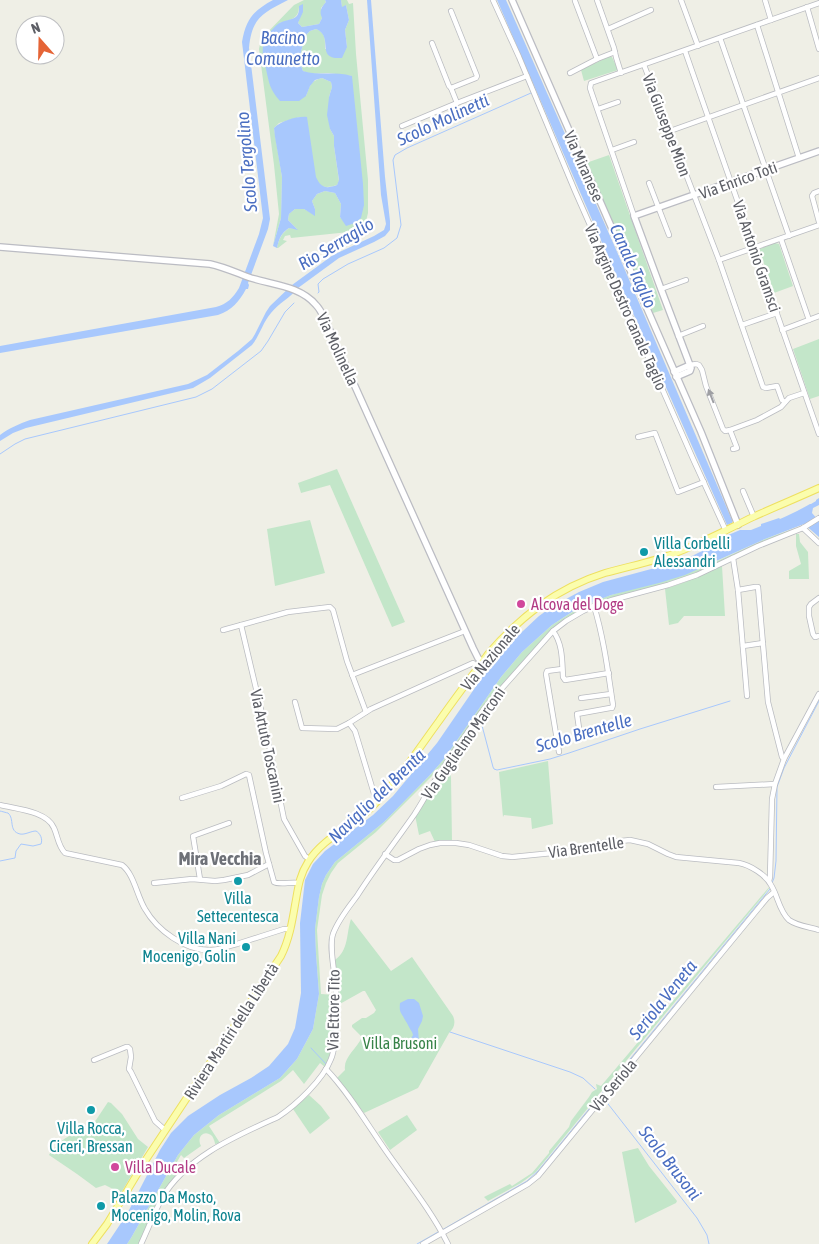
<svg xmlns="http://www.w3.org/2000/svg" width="819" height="1244" viewBox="0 0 819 1244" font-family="'Asap Condensed',sans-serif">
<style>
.green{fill:#c3e6c9}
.water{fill:#a8c8fd}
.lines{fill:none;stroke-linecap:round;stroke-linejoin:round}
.stream{stroke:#a8c8fd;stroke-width:1}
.street-casing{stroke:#babcc1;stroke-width:6}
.secondary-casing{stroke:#bbbcc3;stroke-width:8}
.primary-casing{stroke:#eee060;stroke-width:8}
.street{stroke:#fff;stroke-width:4.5}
.secondary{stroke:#fff;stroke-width:5.5}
.primary{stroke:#fbfdad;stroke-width:6}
.oneway{fill:#9e9fa3}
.culture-dot{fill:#0f9aa8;stroke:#fff;stroke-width:2}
.hotel-dot{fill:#d1479c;stroke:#fff;stroke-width:2}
.labels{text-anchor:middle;stroke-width:4.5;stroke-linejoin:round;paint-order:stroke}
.street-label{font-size:16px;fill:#5d5f66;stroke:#fff}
.culture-label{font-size:16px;fill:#0d838f;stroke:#fff;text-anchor:start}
.hotel-label{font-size:16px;fill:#b23c85;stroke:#fff;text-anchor:start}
.park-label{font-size:16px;fill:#378348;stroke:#fff}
.water-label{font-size:18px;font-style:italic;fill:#4a6ec1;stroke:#fff}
.neighbourhood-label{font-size:18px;font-weight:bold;fill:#6e7178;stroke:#fff}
</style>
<rect width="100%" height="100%" fill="#efefe6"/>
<g class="green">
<path d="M304,0H325L326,2L321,8L322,18L319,24L302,27L298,23L303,8L299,6C299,19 291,20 279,23L306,96C310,86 310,81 322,78L331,82L332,87L329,97L330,129L334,136V146L339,181L337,185C330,187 323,189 318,183C312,175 314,161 311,152C308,140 304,128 300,117L279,123L274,128L282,177L281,218L273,246L279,214L274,165L259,49L261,39L294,5Z"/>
<path d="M341,0H347L349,4L353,3L356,54L368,180V213L366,221L361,226L356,230L349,232L291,238L290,235L285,236L283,240L287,241L278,248H277C279,239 281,234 289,228L297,229L288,220L289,214L295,209H304L315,215V209L312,201L317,194L325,191L335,193L341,204L340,217L345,223L352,76L328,73L310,74L303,71L299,60L305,36L310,31L316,29C326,33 325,39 325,49L347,47L345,30L349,20L346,5L342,8Z"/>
<polygon points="610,56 612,57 618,70 584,81 581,70"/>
<polygon points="609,155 663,310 653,313 586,163"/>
<polygon points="775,243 779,244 793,286 774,293 759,249"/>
<polygon points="819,339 819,396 810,399 793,349"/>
<polygon points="337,469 405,622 392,627 330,485 301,493 298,483"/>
<polygon points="310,520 325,573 275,586 267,529"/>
<path d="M798,527L680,580L599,602L548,634L486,702L444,762L431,777L376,832L338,863L331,873L326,883L322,895L317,930L321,994L335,995L333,1045L331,1055L325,1067L320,1063L304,1084L293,1070L281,1081L209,1126L220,1143L215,1144C215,1142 213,1137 212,1136C205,1129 196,1136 201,1146L184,1158L181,1155L174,1167L179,1174L159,1199L139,1244H127L131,1238L178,1155L194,1135L219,1115L280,1078L297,1059L313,1029L319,994L316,954L315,929L319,897L322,884L326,875L335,862L384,822L430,775L444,759L501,677L522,652L552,625L569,614L587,604L611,595L702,568L765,539Z"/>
<polygon points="796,534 799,534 800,542 808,552 809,579 789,579 789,571 801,564 796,546"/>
<polygon points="722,566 725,616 684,616 678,623 669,625 665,589 685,582"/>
<polygon points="548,761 553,824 532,829 531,818 504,815 503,817 499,772"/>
<polygon points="449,764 451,778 452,841 435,842 430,831 419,835 415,815"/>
<polygon points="770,886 770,887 764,895 635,1050 536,1172 521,1183 488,1201 484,1197 510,1184 512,1186 532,1173 549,1153 549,1151 569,1127 571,1121 589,1097 592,1092 597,1089 596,1084 601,1086"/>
<path d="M351,919L391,971L412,957L453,1016C456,1023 454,1028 449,1033L418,1088L364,1113L337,1078L345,1070C343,1057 357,1049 362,1037L352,1027V1025L362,1018H366L374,1013L376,1010L365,991H363L338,1005V985L335,960C349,950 346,934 351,919Z"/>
<polygon points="309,1095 321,1106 330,1118 310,1134 293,1109"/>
<path d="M108,1102L111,1103L122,1114L138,1139L148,1147L121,1193L105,1185L96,1188L77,1174L49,1155C57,1143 74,1129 88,1132Z"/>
<polygon points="407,1115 417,1130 390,1150 378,1132"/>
<polygon points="638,1148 649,1166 677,1201 676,1203 635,1223 622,1152"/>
</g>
<g class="water">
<path d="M273,0H288C263,13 252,17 249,48L270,219L268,229L248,283L249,285L248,289H246C239,302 232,310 218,315L0,353V346L216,307C227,304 233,298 239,288L259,234L263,218L242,42C246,19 253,11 273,0Z"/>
<path d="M325,0H341L342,7L346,5L349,20L345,30L347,47L342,58C314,60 335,37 316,29L310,31L305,36L299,60L303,71C318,76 336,71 352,76L363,184L364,205L361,218L355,223L346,226L340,217L341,204L335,193L325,191L317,194L312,201L315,209V216L304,209H295L289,214L288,220L298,230L289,228C281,233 279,239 277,248L273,246L281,218L282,177L275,137L274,128C281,121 297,116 307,117L316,177C321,188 326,189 337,185L339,180L334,146V136L330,129L327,115L329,97L332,87L331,82L322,78L315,80L310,86L306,96L299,101H280C270,90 269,83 266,69C264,62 262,54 263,46C264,38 272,29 278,24C288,17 300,23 299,6L303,4V12L298,23L302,27L319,24L322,18C319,11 321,8 326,2Z"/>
<path d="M367,0H371L385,177L390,221V230L385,236L374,242L339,258L298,288C290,298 279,303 271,313C263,322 260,335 252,345L210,378L193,388L26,428L13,433L0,441V435C9,428 19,424 30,420L188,384L207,375L238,351L252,339L255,334L266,312L270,306L292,285L333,255L374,236L384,230L386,224L381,195Z"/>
<polygon points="497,0 506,0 622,263 732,520 732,523 727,525 609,259"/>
<path d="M819,498V505L813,508L812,513L819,521V537L804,524L765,539L685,575L659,583L611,595L578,608L552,625L522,652L501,677L444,759L430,775L384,822L335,862L326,875L322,884L319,897L315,929L316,954L319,994L313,1029L297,1059L280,1078L219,1115L194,1135L178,1155L131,1238L127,1244H107L127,1214L160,1150L171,1133L188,1116L220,1095L251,1078L269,1066L288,1044L295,1028L301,993L300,923L305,880L313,864L325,851L373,815L393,796L437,743L481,679L507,646L539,616L553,606L579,592L603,582L666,565L692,556L722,541L726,536L740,530H751L761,526V524L779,518L780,519C790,515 801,509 810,504H811L816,501V500Z"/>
<path d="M408,999H414L419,1003L423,1016L422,1021L418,1029L419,1042L416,1045L412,1047L410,1045L409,1042L413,1035L412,1032C409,1028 408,1024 405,1020C401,1012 399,1013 400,1003Z"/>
</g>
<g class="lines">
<g class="stream">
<polyline points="318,293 319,292 318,284 323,279 348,264 384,248 397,238 401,225 393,160 395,155 407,148 531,93"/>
<polyline points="0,454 15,444 25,439 196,397 212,389 261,351 268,341 285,312 294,303"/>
<polyline points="480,718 493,767 494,769 497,770 550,759 569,753 640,729 730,701"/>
<path d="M0,811C1,811 7,813 8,813C15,819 8,831 20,834C25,835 31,831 36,831C40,833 43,839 41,844L33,846L21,844L16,851L15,858L0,861"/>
<polyline points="772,883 774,878 776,861 777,787 784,768 819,701"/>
<polyline points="450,1032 570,1072 583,1078 595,1089"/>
<polyline points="311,1048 326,1064"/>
<polyline points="605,1100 697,1218 707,1235 709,1244"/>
<polyline points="442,1230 527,1181 538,1171 770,889 771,887"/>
<polyline points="417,1244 438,1232"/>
</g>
<defs>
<g id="street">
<polyline points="493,0 519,57 575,191 694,461 726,531"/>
<polyline points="597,0 614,48 616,57 621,73"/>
<polyline points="681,0 698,46"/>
<polyline points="765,0 771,20"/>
<polyline points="575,1 597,59"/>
<polyline points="807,7 819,49"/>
<polyline points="451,11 477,76 476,78 451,88"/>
<polyline points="757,25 799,158"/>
<polyline points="608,29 651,10"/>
<polyline points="720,38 789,236"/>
<polyline points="432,43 449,86 451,88 457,103"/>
<polyline points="685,51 819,434"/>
<polyline points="644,65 719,260 763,387 766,388 777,386 782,400 785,402"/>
<polyline points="570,73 597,59 615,52"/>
<polyline points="598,109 618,102"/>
<polyline points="402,126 457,103 527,76"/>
<polyline points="670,131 819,78"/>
<polyline points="612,150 634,142"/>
<polyline points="649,183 669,235"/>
<polyline points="819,191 814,193 812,196 819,222"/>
<polyline points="634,216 592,94 590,88 591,83 819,3"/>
<polyline points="781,239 809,320"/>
<polyline points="719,260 819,225"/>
<polyline points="661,289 686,280"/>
<polyline points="742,325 777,313"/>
<polyline points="782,330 819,316"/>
<polyline points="678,336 703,326"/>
<polyline points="690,365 696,364 699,365 702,370 706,386 723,429 725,431 730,430 757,420 781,407 789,398 804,393"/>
<polyline points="730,430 737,448 733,449"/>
<polyline points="638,437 655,433 678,492 704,482"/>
<polyline points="743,491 754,517"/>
<polyline points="803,528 819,543"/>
<polyline points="733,558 738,590 747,696"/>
<polyline points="738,590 755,587 758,587 768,702 782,757 784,759"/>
<polyline points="819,598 811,604 809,607 809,616 813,634 815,637 819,636"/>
<polyline points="241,625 267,735 284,819 305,856 309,859"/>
<polyline points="223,630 288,612 330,607 333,610 347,661 366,712"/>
<path d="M553,631C563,644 562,662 563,677L565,680L609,673"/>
<polyline points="743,646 763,643"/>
<polyline points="352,675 465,631"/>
<polyline points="581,698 611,694"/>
<polyline points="295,702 302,728 337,729 349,723"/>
<path d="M579,728L577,714L610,708H612L613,705C608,672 604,639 594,606"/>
<polyline points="559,752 546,674 547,671 562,669"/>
<polyline points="716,787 775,784"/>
<path d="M182,798L221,786L246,774L249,775L266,853L274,882C278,885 291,882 298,883"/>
<polyline points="378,800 375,797 355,731 349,723 371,709 473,663 478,667"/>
<path d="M0,805C16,809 47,811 54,828C58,837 58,846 65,853L122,865C134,874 137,896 145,909C157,930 185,951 211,950C219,950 228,946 237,944C253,939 268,934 284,929H291"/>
<path d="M385,854L394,860H398L419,849L430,845L440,843H456L469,845L502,856L512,857L573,851L582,850L602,843L630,840L648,844L668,854L676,857L739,863C750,865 766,875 771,885C778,896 779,911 789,920C797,926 810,927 819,930"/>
<polyline points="200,879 193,836 229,823"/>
<polyline points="769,881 770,877 772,799 775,784 784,759 819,694"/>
<polyline points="154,883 192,879 215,881 224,880 248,875 269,864"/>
<polyline points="94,1060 126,1047 128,1047 130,1049 131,1057 129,1069 131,1072 155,1121 165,1130"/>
<path d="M326,1069C349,1093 367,1124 386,1151C407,1181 431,1210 448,1244"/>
<path d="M141,1244C148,1229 154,1213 162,1198C186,1157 236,1136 278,1117C296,1105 323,1080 331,1059C338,1042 337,998 335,980C334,967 329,946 333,934C338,920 348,908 357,896C375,868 395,842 414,815C422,803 428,791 436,779C450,757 466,735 481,713L488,704L553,631L566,621L583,611L594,606L612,600L668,585L697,575L758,546L803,528L819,518"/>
<polyline points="423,1244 528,1184 538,1176 767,898 774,892"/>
</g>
<g id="secondary">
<polyline points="512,0 701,432 738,525"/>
<path d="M0,247L210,264C224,267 237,273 251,278C273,285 300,286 316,305C321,310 323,316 326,322L473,648L478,658L482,662"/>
<polyline points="674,372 690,365"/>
<polyline points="676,377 690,371 691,368 661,289 634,216 819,151"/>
</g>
<path id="primary" d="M92,1244L107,1224L145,1161L281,956C289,940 292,923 295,905C298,889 299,876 308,862C323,838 351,827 371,808C397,782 417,751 439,721C455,698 472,676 488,654C521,616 557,588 605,573C629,566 654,562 678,552C704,542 728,529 753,517C775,507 797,498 819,488"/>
</defs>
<use href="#street" class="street-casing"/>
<use href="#secondary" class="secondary-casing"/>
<use href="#primary" class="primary-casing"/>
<use href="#street" class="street"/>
<use href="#secondary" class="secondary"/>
<use href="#primary" class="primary"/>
</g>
<defs><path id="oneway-solid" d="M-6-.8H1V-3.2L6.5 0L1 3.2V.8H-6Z" transform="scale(1.25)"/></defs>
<use class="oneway" href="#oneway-solid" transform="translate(711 396) rotate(-111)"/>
<g class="culture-dot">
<circle cx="644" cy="552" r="5"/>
<circle cx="238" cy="881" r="5"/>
<circle cx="246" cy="947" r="5"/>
<circle cx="91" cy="1110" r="5"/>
<circle cx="101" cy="1206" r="5"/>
</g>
<g class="hotel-dot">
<circle cx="521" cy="604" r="5"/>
<circle cx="115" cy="1167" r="5"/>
</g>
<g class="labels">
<g class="street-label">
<text transform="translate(667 125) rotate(69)" y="6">Via Giuseppe Mion</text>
<text transform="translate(584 166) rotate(66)" y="6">Via Miranese</text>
<text transform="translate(738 180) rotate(-20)" y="6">Via Enrico Toti</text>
<text transform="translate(757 256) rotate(71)" y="6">Via Antonio Gramsci</text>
<text transform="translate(626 307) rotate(66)" y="6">Via Argine Destro canale Taglio</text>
<text transform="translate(338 349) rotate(65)" y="6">Via Molinella</text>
<text transform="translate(490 657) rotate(-50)" y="6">Via Nazionale</text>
<text transform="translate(463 743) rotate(-55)" y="6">Via Guglielmo Marconi</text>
<text transform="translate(268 746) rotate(78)" y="6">Via Artuto Toscanini</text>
<text transform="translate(586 847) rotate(-8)" y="6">Via Brentelle</text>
<text transform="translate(333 1010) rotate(-89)" y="6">Via Ettore Tito</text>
<text transform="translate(231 1031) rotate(-57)" y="6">Riviera Martiri della Libertà</text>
<text transform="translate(613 1085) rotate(-50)" y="6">Via Seriola</text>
</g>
<g class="culture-label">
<text x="654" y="549">Villa Corbelli<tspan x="654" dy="18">Alessandri</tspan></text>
<text x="238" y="904" text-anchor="middle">Villa<tspan x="238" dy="18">Settecentesca</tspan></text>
<text x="236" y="944" text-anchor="end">Villa Nani<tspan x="236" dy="18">Mocenigo, Golin</tspan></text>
<text x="91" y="1134" text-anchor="middle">Villa Rocca,<tspan x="91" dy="18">Ciceri, Bressan</tspan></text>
<text x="111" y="1203">Palazzo Da Mosto,<tspan x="111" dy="18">Mocenigo, Molin, Rova</tspan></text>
</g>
<g class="hotel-label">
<text x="531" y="610">Alcova del Doge</text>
<text x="125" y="1173">Villa Ducale</text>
</g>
<g class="park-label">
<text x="400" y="1049">Villa Brusoni</text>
</g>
<g class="water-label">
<text x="283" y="44">Bacino<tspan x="283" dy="21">Comunetto</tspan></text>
<text transform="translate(443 120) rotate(-25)" y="6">Scolo Molinetti</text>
<text transform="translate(247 162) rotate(-95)" y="6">Scolo Tergolino</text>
<text transform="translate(336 244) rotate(-31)" y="6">Rio Serraglio</text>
<text transform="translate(633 266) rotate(66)" y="6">Canale Taglio</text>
<text transform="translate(584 733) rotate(-16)" y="6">Scolo Brentelle</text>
<text transform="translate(377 796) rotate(-44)" y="6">Naviglio del Brenta</text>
<text transform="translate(663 1000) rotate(-51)" y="6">Seriola Veneta</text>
<text transform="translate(670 1163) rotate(52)" y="6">Scolo Brusoni</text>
</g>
<g class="neighbourhood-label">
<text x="220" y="865">Mira Vecchia</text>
</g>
</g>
<g transform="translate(40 40) rotate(340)"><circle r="24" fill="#ffffff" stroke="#bebfc2"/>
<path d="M0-4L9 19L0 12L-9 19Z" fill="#e56436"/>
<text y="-8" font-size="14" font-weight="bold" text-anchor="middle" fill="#5d5f66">N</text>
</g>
</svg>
